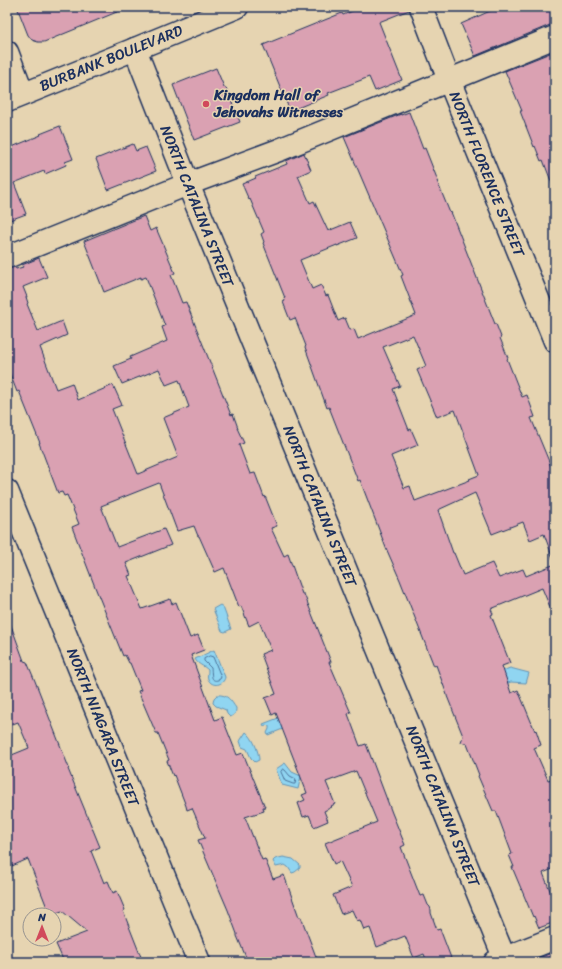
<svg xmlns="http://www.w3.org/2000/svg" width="562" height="969" viewBox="0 0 562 969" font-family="Sriracha,sans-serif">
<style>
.water{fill:#90d5f1;stroke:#6193b6}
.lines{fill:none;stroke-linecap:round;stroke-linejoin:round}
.shore{stroke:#4a7199;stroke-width:1}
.building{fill:#daa1b2;stroke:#1b2f5e;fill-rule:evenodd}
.minor-casing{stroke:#1b2f5e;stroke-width:25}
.major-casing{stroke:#1b2f5e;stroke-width:25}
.minor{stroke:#e6d4b1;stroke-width:22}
.major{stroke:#e6d4b1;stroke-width:22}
.poi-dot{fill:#d1495b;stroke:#e6d4b1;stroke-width:1.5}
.labels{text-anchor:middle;stroke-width:3;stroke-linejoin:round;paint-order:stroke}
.street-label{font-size:15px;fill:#1b2f5e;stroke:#e6d4b1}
.poi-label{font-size:15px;font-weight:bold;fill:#1b2f5e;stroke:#e6d4b1;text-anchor:start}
</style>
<rect width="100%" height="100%" fill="#e6d4b1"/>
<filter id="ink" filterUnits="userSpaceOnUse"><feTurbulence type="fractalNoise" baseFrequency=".025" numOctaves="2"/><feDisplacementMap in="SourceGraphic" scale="8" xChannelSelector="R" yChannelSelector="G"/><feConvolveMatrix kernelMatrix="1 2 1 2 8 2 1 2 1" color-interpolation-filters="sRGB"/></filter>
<g filter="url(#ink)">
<g class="water">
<polygon points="220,605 223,607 231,629 225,632 222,631 213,609"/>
<path d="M214,650L225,677C224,685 212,688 208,679C207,677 208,673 208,670C203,665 198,665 195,659Z"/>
<polygon points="510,668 529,673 526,683 511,682 502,685 497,673"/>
<path d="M217,695C228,694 231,701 236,708C236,713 235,715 230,717L227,714L226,710L216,706L213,703L214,698Z"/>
<polygon points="286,715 290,726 268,735 267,733 269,729 269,726 266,725 264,726 263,724"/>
<path d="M246,732C253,737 259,752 259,760L255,762L251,758L247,749L242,747L240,741Z"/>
<polygon points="285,763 292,772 301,776 298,789 282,785 276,769"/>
<polygon points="283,857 293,859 300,865 300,868 295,872 292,873 288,867 285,865 276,867 273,861 275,859"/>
</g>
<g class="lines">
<g class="shore">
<path d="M210,656L213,657L221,677L220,679C210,684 212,674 211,668L204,661V659Z"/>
<polygon points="283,769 285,770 290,776 296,779 295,784 293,784 285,781 281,772"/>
</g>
</g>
<g class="building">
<polygon points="17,7 129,7 44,42 38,42 32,40 28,35"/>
<polygon points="362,7 409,7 409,10 379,22 402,80 375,91 369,77 328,93 329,95 290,111 263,45 342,13 343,15"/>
<polygon points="499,7 555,7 555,25 550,25 475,56 461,24"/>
<polygon points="555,51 555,189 554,189 543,160 541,161 535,146 534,147 520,111 522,111 505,71"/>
<polygon points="216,68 224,87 226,88 240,122 194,140 173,85"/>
<path d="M409,112L423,149L425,148L438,181H437L450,213L451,212L495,324H496L501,337L500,338L508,358L507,359L522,397L527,395L535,417L531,418L555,476V560L554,561L544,534L530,540L523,522L492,534L475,493L438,510L453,553H454L463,575L492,563L499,578L523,569L526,576L555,564V619L542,588L491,609L493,614L491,615L510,663L502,666L511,693L518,690L535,731L536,730L541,745L534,748L548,780L552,779L555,787V868L543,873L555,903V922L539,928L534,916L533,917L512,867H514L509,855L512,854L496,811H493L478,776L479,775L467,744L461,742L463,736L447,696V695L436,665L434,666L400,580L386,548L360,480L358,481L329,407L327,408L305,347L306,346L295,318L290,320L283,302L285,301L284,298H285L263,243L264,242L261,234L264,232L250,199L249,200L242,184L256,178L255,177L287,164L286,161L304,153L311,170L298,176L310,203L314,201L328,231L350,222L357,238L337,246V245L300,260L312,289L321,285L326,296L328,295L338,321L345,318L350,330L354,329L358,339L416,315L401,276L403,275L344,137L401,114V115ZM413,335L426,366L417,370L437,417L455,410L479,475L469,479L470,480L415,501L410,486L404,488L391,456L418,445L411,429L409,430L393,389L400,386L383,347Z"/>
<polygon points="60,126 73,159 65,162 66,165 45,174 44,171 14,183 26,214 7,221 7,149 41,135 40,134"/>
<polygon points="133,144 136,151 146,147 156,171 108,190 96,159"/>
<polygon points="144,216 150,231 156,228 162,242 175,273 171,275 182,303 186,302 231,415 233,414 238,428 237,428 244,443 239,445 250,474 255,473 264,497 265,496 277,526 271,528 284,556 288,554 302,594 304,594 331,662 329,662 351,713 348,714 360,746 366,744 392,813 405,845 401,847 420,896 424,895 428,905 430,907 431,910 431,913 437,930 440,929 451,958 442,962 427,962 424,954 414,958 405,936 377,947 370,928 364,930 360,920 357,921 352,910 341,914 333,895 352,887 340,861 334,864 325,843 377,822 356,771 326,782 335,804 331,806 332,807 324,811 328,821 314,827 309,815 303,817 298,803 305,800 302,795 307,793 276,713 272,715 265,698 276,694 261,654 271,650 259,621 249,626 241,606 239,607 224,568 215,572 199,536 198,536 194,526 177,531 159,483 101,506 117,547 164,529 171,545 126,563 131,575 128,576 142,609 170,599 172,604 176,602 190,638 198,635 204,650 191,655 215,720 222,717 237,755 243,753 265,807 263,807 264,811 245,817 262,860 265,859 273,879 284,875 299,917 301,917 318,962 248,962 237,936 237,934 228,910 198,840 205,838 192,808 187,810 186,806 174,775 173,776 167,761 169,760 158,733 156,733 138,691 141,690 130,663 129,663 125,655 123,656 95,587 72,527 79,524 67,495 64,496 62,492 58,493 39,443 40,443 19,391 17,392 7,366 7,269 15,267 16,269 23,267 22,265 39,258 47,277 23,287 27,297 26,297 28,303 27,304 38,331 62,321 67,335 40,347 56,389 72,383 78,400 113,385 122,405 112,409 138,474 178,457 163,418 189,407 179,380 166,385 159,369 122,384 114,366 131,359 130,357 167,341 162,327 165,326 146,277 141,279 141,277 104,292 84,241"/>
<polygon points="7,620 9,620 24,661 27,662 35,681 69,768 68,769 100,847 91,851 104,883 108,881 113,893 117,891 125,910 123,911 143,962 64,962 56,944 87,932 62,911 50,915 28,859 12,866 11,864 7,866 7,757 29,748 18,722 10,725 7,717"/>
<polygon points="554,952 555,962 529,962"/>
</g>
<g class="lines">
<defs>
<g id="minor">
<polyline points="421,7 449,80 555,341"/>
<polyline points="135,49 188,184 506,962"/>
<polyline points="7,52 23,94"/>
<polyline points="7,257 188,184 279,150 555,37"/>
<polyline points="7,491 199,962"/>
<polyline points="495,962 555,938"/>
</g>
<polyline id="major" points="7,101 135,49 237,7"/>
</defs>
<use href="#minor" class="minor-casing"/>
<use href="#major" class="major-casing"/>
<use href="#minor" class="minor"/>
<use href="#major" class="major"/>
</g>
</g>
<circle class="poi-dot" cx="206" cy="104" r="4"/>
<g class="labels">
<g class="street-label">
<text transform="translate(111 58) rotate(-22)" y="5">BURBANK BOULEVARD</text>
<text transform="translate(487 174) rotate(68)" y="5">NORTH FLORENCE STREET</text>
<text transform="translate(197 206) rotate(68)" y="5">NORTH CATALINA STREET</text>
<text transform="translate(320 506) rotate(68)" y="5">NORTH CATALINA STREET</text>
<text transform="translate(103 727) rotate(68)" y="5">NORTH NIAGARA STREET</text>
<text transform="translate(443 806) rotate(68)" y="5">NORTH CATALINA STREET</text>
</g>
<g class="poi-label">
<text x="214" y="100">Kingdom Hall of<tspan x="214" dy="17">Jehovahs Witnesses</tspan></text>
</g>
</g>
<rect width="562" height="969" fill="none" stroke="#e6d4b1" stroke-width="24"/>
<rect x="12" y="12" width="538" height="945" fill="none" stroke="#1b2f5e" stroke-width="1.5" filter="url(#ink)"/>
<g transform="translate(42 927)"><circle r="19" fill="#e6d4b1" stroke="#959290"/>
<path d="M0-3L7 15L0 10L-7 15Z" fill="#d1495b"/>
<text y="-6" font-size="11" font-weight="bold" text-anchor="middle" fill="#1b2f5e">N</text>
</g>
</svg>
